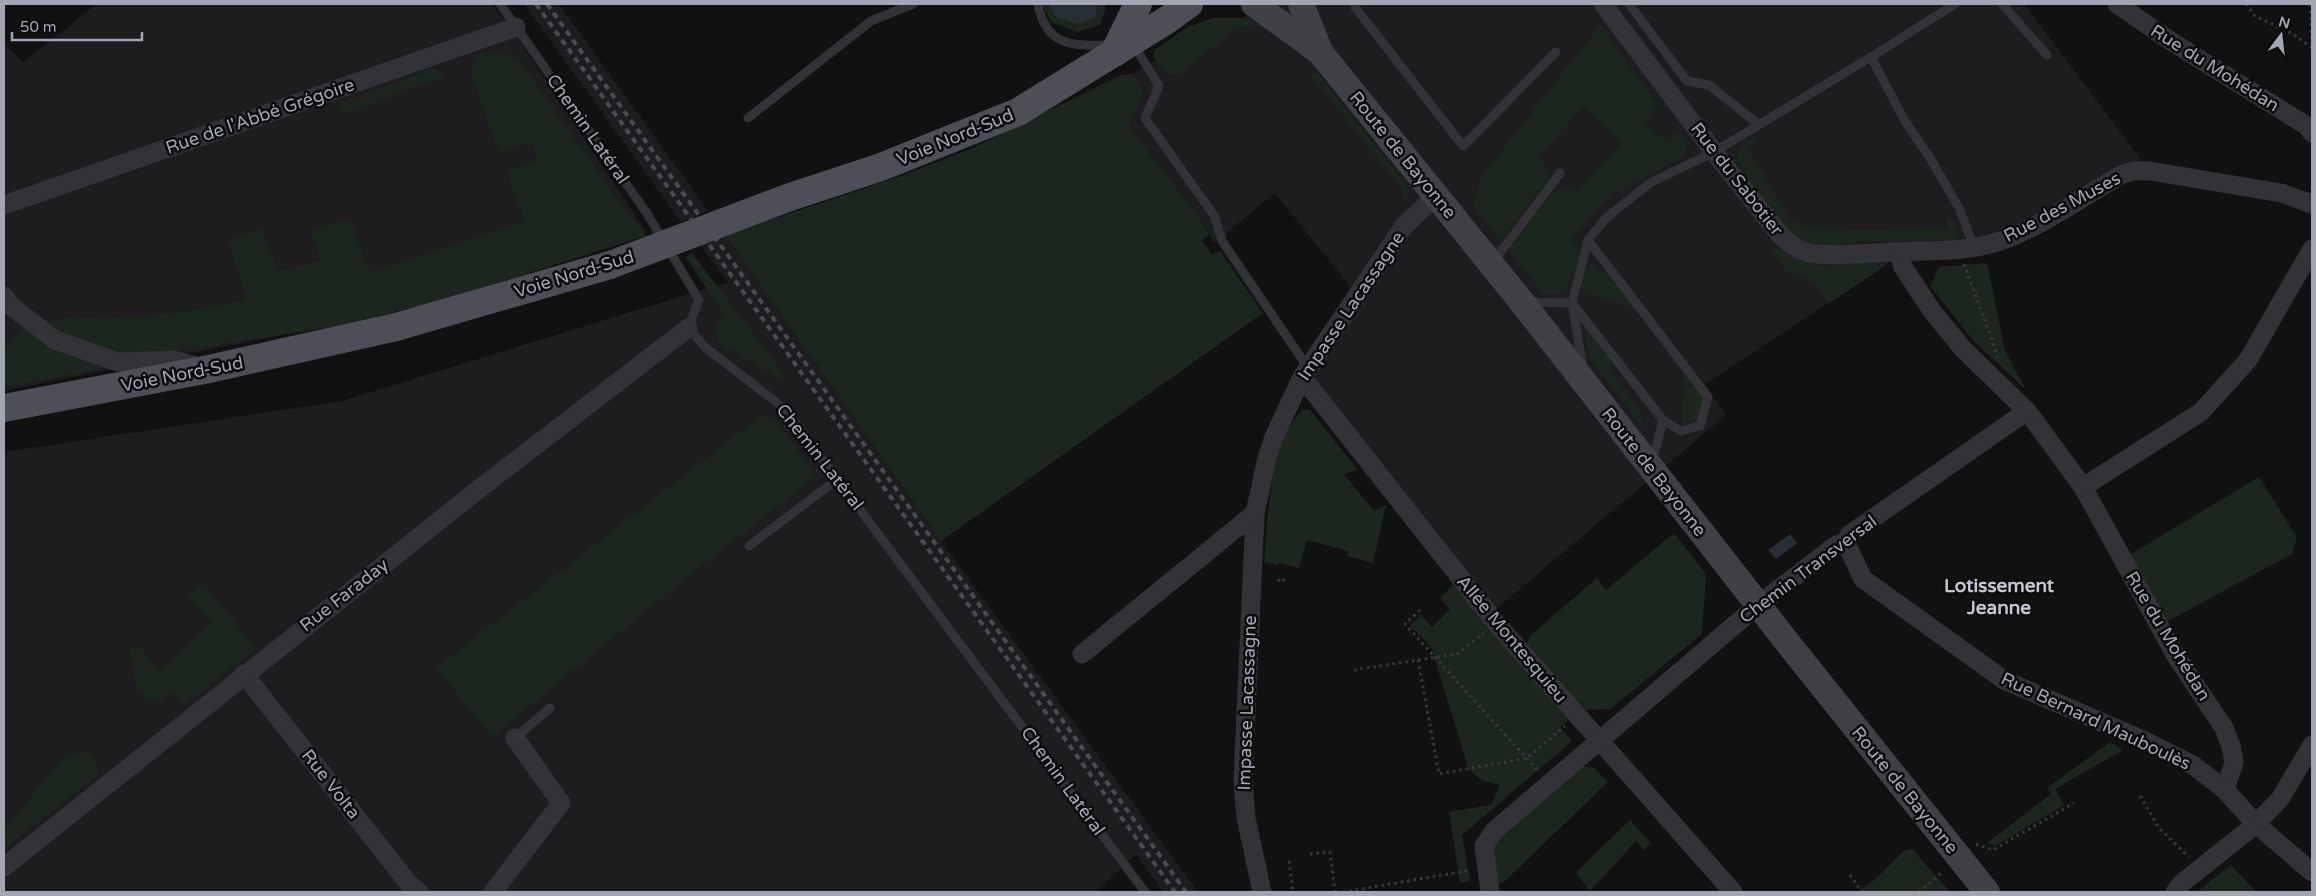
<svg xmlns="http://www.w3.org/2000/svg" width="2316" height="896" viewBox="0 0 2316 896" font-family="'Varela Round',sans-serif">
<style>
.built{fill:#1d1d1f}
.green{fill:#1d251f}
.water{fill:#282e36}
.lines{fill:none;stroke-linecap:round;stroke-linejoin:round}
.path{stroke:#38393e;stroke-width:3;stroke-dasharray:2.5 4;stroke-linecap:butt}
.lane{stroke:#323237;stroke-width:9}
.street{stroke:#323237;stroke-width:19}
.secondary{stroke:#404147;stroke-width:26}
.primary{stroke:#4e4f56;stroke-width:28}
.rail{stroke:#4b4c52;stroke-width:4;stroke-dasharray:6 5;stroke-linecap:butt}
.primary-bridge{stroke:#4e4f56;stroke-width:28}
.labels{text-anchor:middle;stroke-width:5;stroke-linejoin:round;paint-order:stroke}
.street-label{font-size:18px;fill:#a2a6b3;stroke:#0c0c0d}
.neighbourhood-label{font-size:19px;font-weight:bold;fill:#c3c5cf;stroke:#0c0c0d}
</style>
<rect width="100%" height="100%" fill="#111112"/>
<g class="built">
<polygon points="97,4 491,4 511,28 646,232 311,329 4,391 4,42 23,62"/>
<polygon points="524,4 559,4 708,211 681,222"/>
<polygon points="1262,4 2024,4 2150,171 2018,235 1899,252 1886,265 1704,385 1726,415 1496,609 1381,467 1308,368 1357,295 1275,193 1214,243 1201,219 1132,130 1131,119 1141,101 1141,84 1133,74 1155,60 1153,56 1155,50 1188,27 1213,18 1244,18"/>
<polygon points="725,235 941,541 1198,892 1163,892 1136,854 1095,892 4,892 4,452 342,401 728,282 700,245"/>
</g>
<g class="green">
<polygon points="1042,4 1107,4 1100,25 1077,32 1051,22"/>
<path d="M1213,18C1230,18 1253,15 1266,28L1250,25L1233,28L1224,39L1178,75L1166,74L1153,56L1155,50L1188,27Z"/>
<path d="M1600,25L1657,103L1655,109L1645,121L1659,138L1662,135L1670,141L1676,133L1681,134C1688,142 1689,146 1683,156L1621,192L1614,190L1570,241L1582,252L1570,279L1567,293L1544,295L1508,250L1552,193C1562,187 1566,188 1576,192L1622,143L1584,107L1539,155C1544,164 1551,170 1547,180L1501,242L1473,204L1479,180Z"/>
<polygon points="495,51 509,55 520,61 612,192 646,236 450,298 338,326 145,356 120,355 53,331 48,322 72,317 105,319 182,312 247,300 227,240 262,228 278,271 321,261 311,232 350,218 369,272 525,221 506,171 538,159 531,142 499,154 470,70 473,68 476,55"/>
<polygon points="433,68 444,73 445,77 346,113 341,112 338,104"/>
<polygon points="1133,74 1141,84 1141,101 1131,119 1132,130 1201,219 1209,235 1202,240 1212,255 1220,251 1263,313 941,541 725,235 904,175 973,148 1109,81 1122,75"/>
<polygon points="1315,74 1318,74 1407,186 1410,192 1403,202 1403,194 1400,187 1311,75"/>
<path d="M1755,137L1758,142L1748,148L1791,220L1814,231L1947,228V217C1956,221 1959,231 1959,239L1815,244C1808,243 1801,243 1796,239C1786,231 1738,171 1737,160C1736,149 1746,141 1755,137Z"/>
<polygon points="1774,245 1799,260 1819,266 1877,263 1886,265 1828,304 1814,283 1787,272 1772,254"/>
<path d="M692,253L787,378L783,381L719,343C713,331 715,324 723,314L686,257Z"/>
<polygon points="1987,263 2005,350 2026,390 1973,340 1930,286 1939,267"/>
<polygon points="1589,264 1596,265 1600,270 1607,271 1638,311 1583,292 1582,285"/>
<polygon points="1582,322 1610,358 1612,373 1641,412 1645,430 1590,359"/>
<path d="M22,326C47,349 79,359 111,367L4,387V350Z"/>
<path d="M1684,371C1702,395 1706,392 1697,422L1682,427Z"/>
<path d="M1303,410H1310L1358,470L1344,474L1374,511L1386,505L1373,563L1347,556L1348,551L1307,540L1299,568L1279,563L1278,565L1264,562C1268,521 1269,438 1303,410Z"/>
<polygon points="763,414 775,420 817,476 690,575 492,737 436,668"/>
<polygon points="2259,477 2297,537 2292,554 2166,622 2129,555"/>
<polygon points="1674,533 1706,574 1702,634 1610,709 1584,710 1526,645 1531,635 1597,578 1606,590"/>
<polygon points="1454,584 1568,720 1560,727 1572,741 1462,835 1470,881 1460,883 1449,812 1491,805 1500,785 1483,781 1469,770 1431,647 1410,625 1421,615 1432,627 1450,609 1440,598"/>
<polygon points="204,585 256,648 183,706 172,693 160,702 147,698 144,691 138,692 129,650 138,645 160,670 212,623 188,596"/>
<polygon points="2110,742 2123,750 2055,789 2064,805 1995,846 1987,843 2051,794 2047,788"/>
<polygon points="85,752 93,754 98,775 4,849 4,830 62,760 76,753"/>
<polygon points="1580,766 1594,768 1608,782 1504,882 1494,884 1492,850 1494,842"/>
<polygon points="1630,820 1651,843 1644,850 1636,841 1590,891 1576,873"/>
<polygon points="1912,849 1950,892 1857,892 1873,881 1905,850"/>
<polygon points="2231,865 2256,892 2198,892 2202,888"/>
</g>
<g class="water">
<polygon points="1048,4 1097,4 1095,17 1078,24 1056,17"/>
<polygon points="1790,534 1797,543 1776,559 1768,550"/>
</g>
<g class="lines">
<g class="path">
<polyline points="2246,4 2255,16 2293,34 2312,48"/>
<polyline points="2310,4 2312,48"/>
<polyline points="1964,264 1998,357"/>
<polyline points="1278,581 1283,578 1285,584"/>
<polyline points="1420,610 1405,624 1539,772"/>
<polyline points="1418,660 1439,774 1527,758 1565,726"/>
<polyline points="1354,670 1457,654 1484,633"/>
<polyline points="2140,796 2159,828 2189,857"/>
<polyline points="1976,844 1993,850 2074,803"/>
<polyline points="1310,854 1330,852 1335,892"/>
<polyline points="1289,861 1293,891"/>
<polyline points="1850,875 1862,892"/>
<polyline points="1343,892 1471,870"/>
<polyline points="1919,892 1942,872"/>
</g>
<g class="lane">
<polyline points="500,4 646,212 699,300 688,328 705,347 785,409 1145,892"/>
<path d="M1038,4C1046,47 1073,46 1110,45"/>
<polyline points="1356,4 1355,7 1463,146 1556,52"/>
<polyline points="1629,4 1687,81 1709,85 1758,124"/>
<polyline points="2002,4 2047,55"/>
<polyline points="1133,44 1159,86 1145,118 1215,217 1222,241 1308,368"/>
<polyline points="1871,57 1906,123 1930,158 1959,208 1974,247"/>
<polyline points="748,118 871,21 913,4"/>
<polyline points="1493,262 1560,173"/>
<polyline points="1527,302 1572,303 1663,420 1681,431 1700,426 1708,397 1588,240"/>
<polyline points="1583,368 1572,303 1588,240 1606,218 1650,183 1714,152 1871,57 1955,4"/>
<polyline points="1652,463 1663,420"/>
<polyline points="749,546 839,478"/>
<polyline points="515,738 550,708"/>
</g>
<g class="street">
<path d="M1603,4L1714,152L1782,237C1789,243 1796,249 1805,252C1826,258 1875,252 1899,252L1903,267L1932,311L1963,349L2027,411L2083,487L2176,656L2224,728L2231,746L2234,762L2225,790"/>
<polyline points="2117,4 2172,42 2307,126 2312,133"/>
<polyline points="4,205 516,27"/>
<path d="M1899,252C1930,250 1964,252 1994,243C2034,232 2084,196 2121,175L2133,171H2150L2281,193L2312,204"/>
<polyline points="4,296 11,306 55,340 118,362 173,360 200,367"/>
<polyline points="1302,377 1496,623 1733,892"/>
<polyline points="2083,487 2201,412 2248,360 2312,249"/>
<polyline points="1255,513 1243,780 1246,818 1262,892"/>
<polyline points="1846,543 1863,579 2004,680 2145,741 2193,765 2225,790 2256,824 2312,872"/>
<polyline points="1082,654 1255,513 1267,458 1274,437 1302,377 1404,226 1436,196"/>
<polyline points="244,674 409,884 419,892"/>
<polyline points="4,867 479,489 688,328"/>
<polyline points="493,892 561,803 515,738"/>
<polyline points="1490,892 1484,846 1495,830 1758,605 1836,545 1846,543 1849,535 2027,411"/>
<polyline points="2175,892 2182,883 2256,824 2280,799 2312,745"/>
</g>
<g class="secondary">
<polyline points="1254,4 1320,52 1521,301 1791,647 1987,892"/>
<polyline points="1301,4 1320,51"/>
</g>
<g class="primary">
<polyline points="1114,53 1138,4"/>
<polyline points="790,197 881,167 1018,112 1167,20 1189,4"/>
<polyline points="4,408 209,369 396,327 610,265"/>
</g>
<g class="rail">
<polyline points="536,4 1175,892"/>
<polyline points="547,4 1186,892"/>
</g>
<polyline class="primary-bridge" points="610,265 790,197"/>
</g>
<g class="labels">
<g class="street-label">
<text transform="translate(2215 68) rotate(32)" y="6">Rue du Mohédan</text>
<text transform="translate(260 116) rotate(-19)" y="6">Rue de l'Abbé Grégoire</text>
<text transform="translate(588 129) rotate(55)" y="6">Chemin Latéral</text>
<text transform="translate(955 137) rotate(-22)" y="6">Voie Nord-Sud</text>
<text transform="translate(1403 155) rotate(51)" y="6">Route de Bayonne</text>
<text transform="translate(1737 179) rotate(52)" y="6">Rue du Sabotier</text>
<text transform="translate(2062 207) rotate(-28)" y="6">Rue des Muses</text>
<text transform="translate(574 274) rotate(-17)" y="6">Voie Nord-Sud</text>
<text transform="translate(1351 306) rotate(-56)" y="6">Impasse Lacassagne</text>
<text transform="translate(182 374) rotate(-11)" y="6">Voie Nord-Sud</text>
<text transform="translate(820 457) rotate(52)" y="6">Chemin Latéral</text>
<text transform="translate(1654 472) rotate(52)" y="6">Route de Bayonne</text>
<text transform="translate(1808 569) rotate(-37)" y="6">Chemin Transversal</text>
<text transform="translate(344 595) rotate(-38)" y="6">Rue Faraday</text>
<text transform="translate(2168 636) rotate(59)" y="6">Rue du Mohédan</text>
<text transform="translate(1512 639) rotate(50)" y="6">Allée Montesquieu</text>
<text transform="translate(1247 703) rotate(-88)" y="6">Impasse Lacassagne</text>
<text transform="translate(2096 721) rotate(25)" y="6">Rue Bernard Mauboulès</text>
<text transform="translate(1063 781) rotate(54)" y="6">Chemin Latéral</text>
<text transform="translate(331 784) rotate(52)" y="6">Rue Volta</text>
<text transform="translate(1905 790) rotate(51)" y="6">Route de Bayonne</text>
</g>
<g class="neighbourhood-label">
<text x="1999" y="592">Lotissement<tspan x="1999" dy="22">Jeanne</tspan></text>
</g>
</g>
<rect width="2316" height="896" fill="none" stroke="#a2a6b3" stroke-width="10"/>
<g transform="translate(2281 35) rotate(15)" stroke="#0c0c0d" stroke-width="4" paint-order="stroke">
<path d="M0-4L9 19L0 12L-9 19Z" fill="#a2a6b3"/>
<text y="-8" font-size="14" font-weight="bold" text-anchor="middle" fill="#a2a6b3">N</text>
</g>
<path d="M12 32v8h130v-8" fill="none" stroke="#a2a6b3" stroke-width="2.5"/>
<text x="20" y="32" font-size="15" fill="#a2a6b3" stroke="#0c0c0d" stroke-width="4" paint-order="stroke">50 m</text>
</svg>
